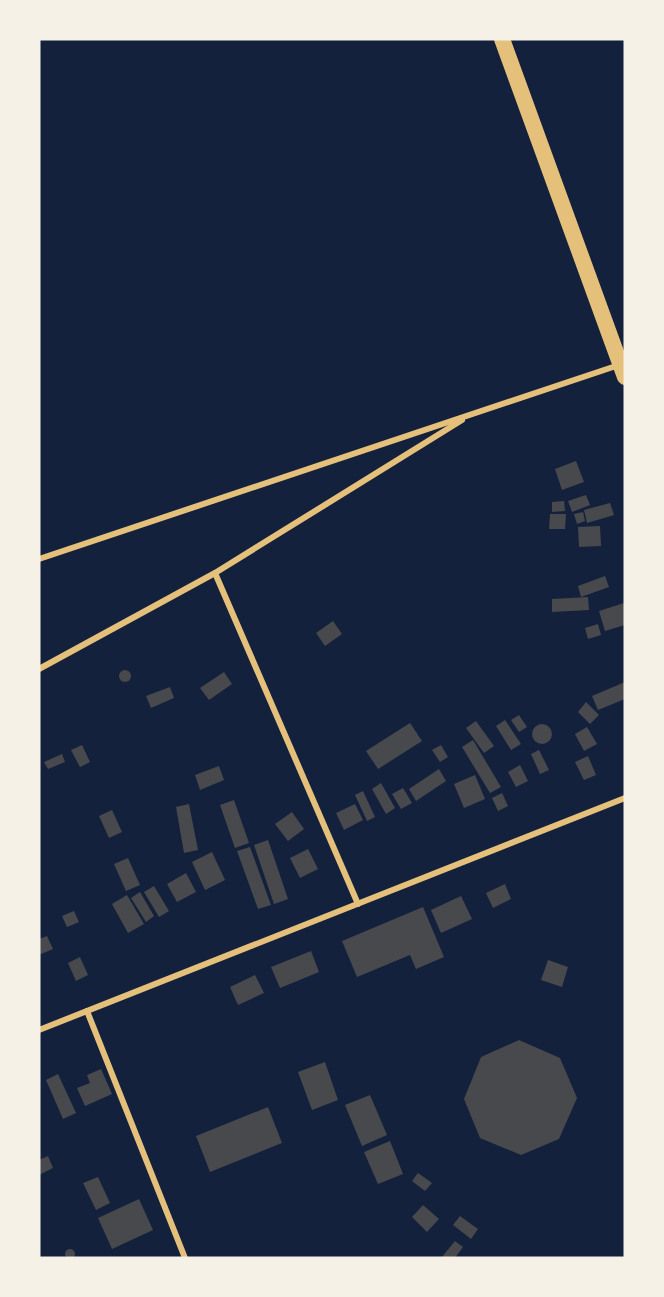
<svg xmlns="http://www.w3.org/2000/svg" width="664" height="1297" viewBox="0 0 664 1297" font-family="'Public Sans',sans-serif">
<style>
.building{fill:#48494c}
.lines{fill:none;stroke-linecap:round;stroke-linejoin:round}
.minor{stroke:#e5c07b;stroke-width:6}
.trunk{stroke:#e5c07b;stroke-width:16}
</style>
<rect width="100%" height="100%" fill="#14213d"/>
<g class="building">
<polygon points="576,461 584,482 562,490 555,469"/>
<polygon points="586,495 590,505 572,512 568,501"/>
<polygon points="564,501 565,511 552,512 552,502"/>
<polygon points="610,503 614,515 587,523 584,510"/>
<polygon points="583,512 585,521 577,524 574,514"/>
<polygon points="550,514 566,514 565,529 549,529"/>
<polygon points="600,526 601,546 579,547 578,527"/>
<polygon points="605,576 609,587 581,597 578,586"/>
<polygon points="588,597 589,610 552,612 552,599"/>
<polygon points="624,603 625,625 605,631 599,611"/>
<polygon points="333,621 342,634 325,646 316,633"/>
<polygon points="598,624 601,635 588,639 585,628"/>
<circle cx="125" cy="676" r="6"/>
<polygon points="224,672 232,684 209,700 200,688"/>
<polygon points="625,682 625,699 598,710 592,696"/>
<polygon points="170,687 174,698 151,708 146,696"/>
<polygon points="586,702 599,715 590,724 578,712"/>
<polygon points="519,715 527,727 519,732 511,720"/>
<polygon points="505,720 521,744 511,750 496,726"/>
<polygon points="476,721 494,746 484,753 466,728"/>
<polygon points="410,723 422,741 378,769 366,751"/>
<circle cx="542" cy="734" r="10"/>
<polygon points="587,727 597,744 584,751 575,734"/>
<polygon points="473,740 501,787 490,793 462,747"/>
<polygon points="82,745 90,762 80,767 71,750"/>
<polygon points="441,745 448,757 440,762 432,750"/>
<polygon points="539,750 549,770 540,774 531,754"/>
<polygon points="62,754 65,762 48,769 44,762"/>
<polygon points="588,756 596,775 584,780 575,762"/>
<polygon points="520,765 528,781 516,787 508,772"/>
<polygon points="219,766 224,780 200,790 195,775"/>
<polygon points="439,769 446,781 416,801 409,789"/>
<polygon points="475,775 485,799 464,808 454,784"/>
<polygon points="381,783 395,808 386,814 372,789"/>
<polygon points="403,788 412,803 401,809 392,794"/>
<polygon points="363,791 375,817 367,821 355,795"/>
<polygon points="502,793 508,806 498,811 492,798"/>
<polygon points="234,800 249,843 235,848 220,805"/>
<polygon points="189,804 198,850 184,853 176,807"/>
<polygon points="355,804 363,820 344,830 336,813"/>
<polygon points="112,810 122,832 109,838 99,816"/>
<polygon points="292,812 304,829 288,841 275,824"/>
<polygon points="268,840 288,899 274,904 254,845"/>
<polygon points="250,847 271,905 258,909 237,851"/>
<polygon points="308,849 318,869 300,878 290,858"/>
<polygon points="212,852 225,880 205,890 192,862"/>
<polygon points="128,858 140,885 126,891 114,864"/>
<polygon points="186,873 196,892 177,902 167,884"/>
<polygon points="505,884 511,899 493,908 486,893"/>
<polygon points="154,886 169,911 159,917 144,892"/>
<polygon points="140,892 154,916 146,922 131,898"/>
<polygon points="127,895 144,924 128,933 112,904"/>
<polygon points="461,896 472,919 441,933 431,910"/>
<polygon points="423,907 444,957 416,969 410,955 357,977 342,941"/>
<polygon points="74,911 79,922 67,927 62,916"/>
<polygon points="47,936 53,949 39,955 39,939"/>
<polygon points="311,951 319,972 280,988 271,967"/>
<polygon points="80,957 88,975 76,981 68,963"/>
<polygon points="548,960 568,967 562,987 541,980"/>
<polygon points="255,975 264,993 238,1005 230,987"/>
<polygon points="519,1040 560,1058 577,1098 559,1139 521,1155 480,1138 464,1099 481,1057"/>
<polygon points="325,1062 338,1100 312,1110 298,1072"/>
<polygon points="101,1069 112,1094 85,1106 77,1088 90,1083 87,1075"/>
<polygon points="58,1074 76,1113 63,1119 46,1080"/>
<polygon points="370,1095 387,1135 362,1146 345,1105"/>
<polygon points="268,1107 282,1143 210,1172 196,1136"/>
<polygon points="390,1141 403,1174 378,1184 364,1152"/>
<polygon points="48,1156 53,1168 39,1175 39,1160"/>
<polygon points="418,1173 432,1183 425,1191 412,1181"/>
<polygon points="98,1177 110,1203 96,1210 83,1183"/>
<polygon points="139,1199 153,1230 112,1249 98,1218"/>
<polygon points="423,1205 439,1219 427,1232 412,1217"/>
<polygon points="460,1216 478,1229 471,1239 453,1225"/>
<polygon points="455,1241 463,1247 455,1258 441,1258"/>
<circle cx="70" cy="1254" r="5"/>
</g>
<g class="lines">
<g class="minor">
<polyline points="39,559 619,365"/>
<polyline points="215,573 358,904"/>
<polyline points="39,669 215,573 462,420"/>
<polyline points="87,1011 185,1258"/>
<polyline points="39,1030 625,798"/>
</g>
<polyline class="trunk" points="502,39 625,377"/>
</g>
<rect width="664" height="1297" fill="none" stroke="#f6f1e7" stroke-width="81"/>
</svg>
